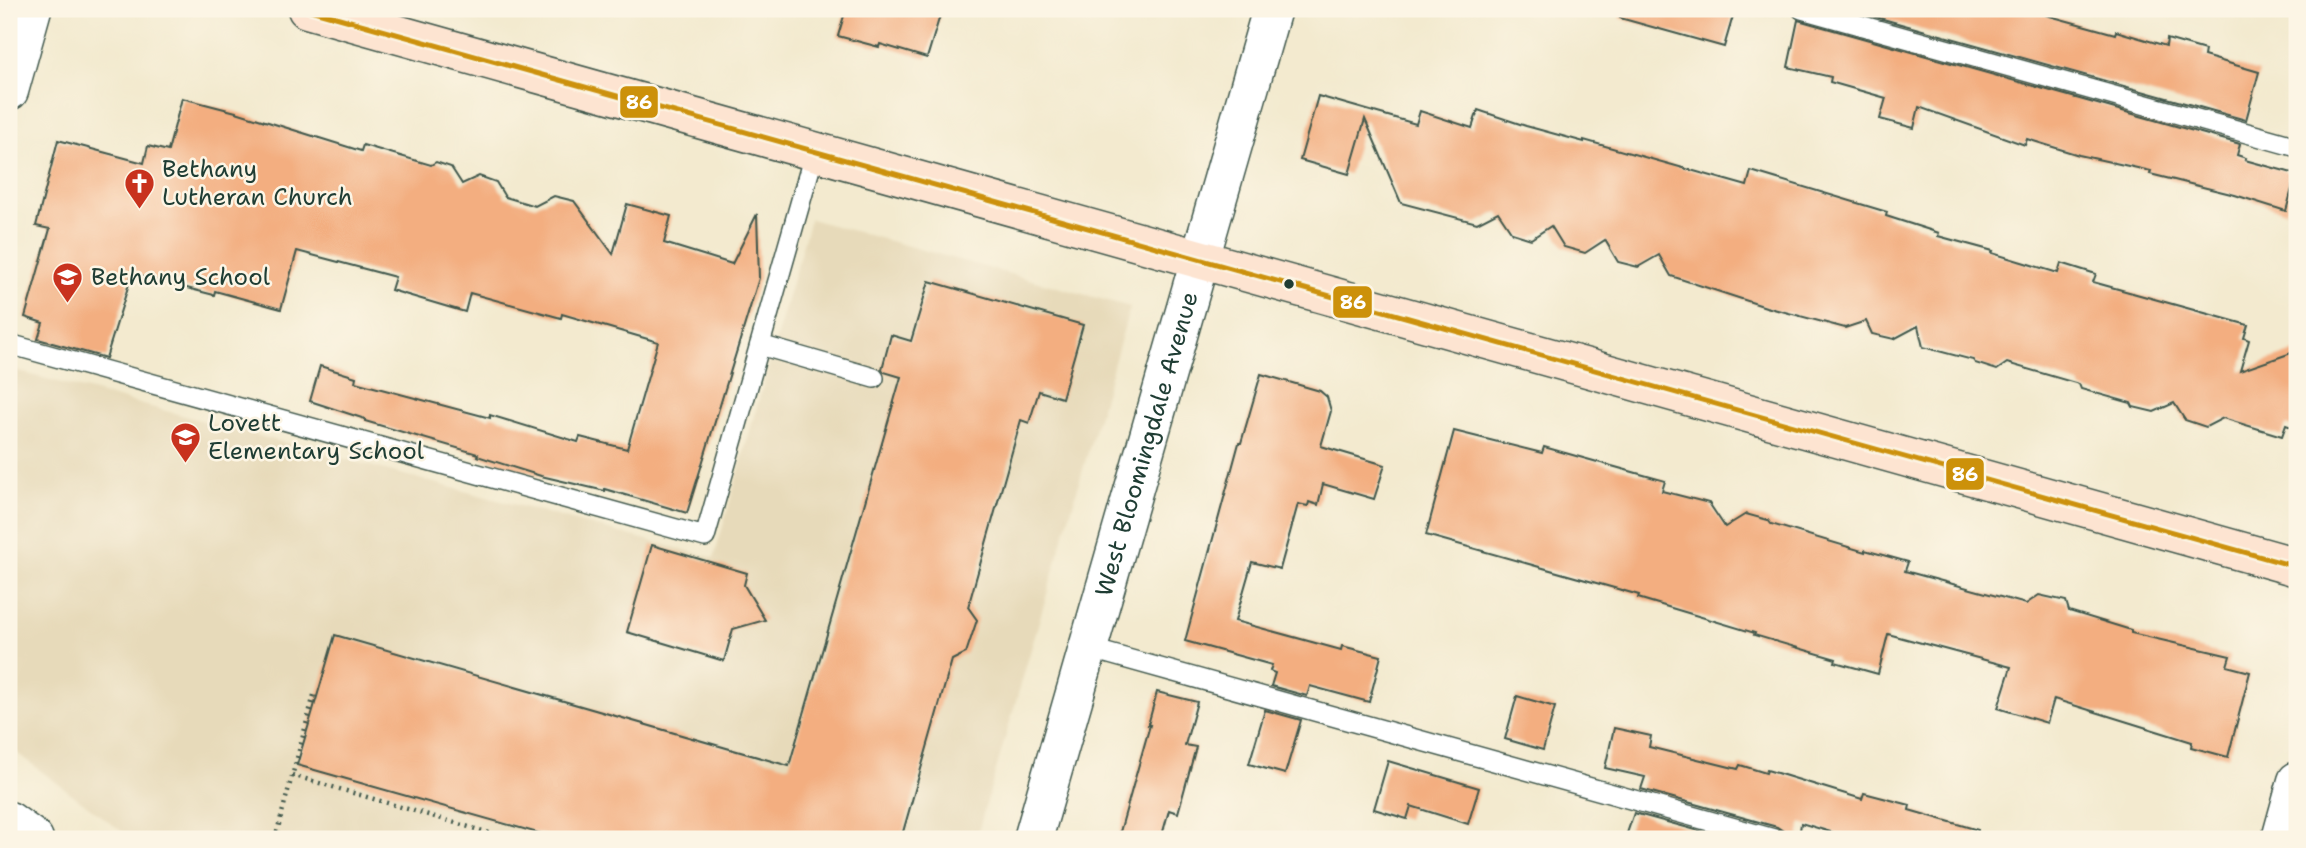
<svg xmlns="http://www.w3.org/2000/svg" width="2306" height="848" viewBox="0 0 2306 848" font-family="'Shantell Sans',sans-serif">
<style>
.built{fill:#e7daba}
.building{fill:#f3ae80}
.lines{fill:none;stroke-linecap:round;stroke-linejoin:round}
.lane-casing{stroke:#3f574b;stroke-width:22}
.street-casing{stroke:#3f574b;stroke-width:41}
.secondary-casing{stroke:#3f574b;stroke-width:41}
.path{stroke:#3f574b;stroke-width:4.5;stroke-dasharray:2 5;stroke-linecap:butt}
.lane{stroke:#fff;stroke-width:19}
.street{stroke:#fff;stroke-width:38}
.secondary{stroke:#fde4d1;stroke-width:38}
.bus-1-casing{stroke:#fcf5e5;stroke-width:10}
.bus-1{stroke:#cc910a;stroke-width:5}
.bus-dot{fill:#1f3d34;stroke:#fcf5e5;stroke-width:2.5}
.labels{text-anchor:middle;stroke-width:5;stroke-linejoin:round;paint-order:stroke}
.poi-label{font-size:24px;fill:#1f3d34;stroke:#fcf5e5;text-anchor:start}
.street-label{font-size:24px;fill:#1f3d34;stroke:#fcf5e5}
.line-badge{stroke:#fcf5e5;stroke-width:2.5}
.badge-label{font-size:19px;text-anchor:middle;font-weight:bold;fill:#fff}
</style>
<rect width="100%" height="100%" fill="#fcf5e5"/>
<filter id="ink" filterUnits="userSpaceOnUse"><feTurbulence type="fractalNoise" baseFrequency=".0143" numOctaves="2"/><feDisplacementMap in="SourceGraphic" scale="14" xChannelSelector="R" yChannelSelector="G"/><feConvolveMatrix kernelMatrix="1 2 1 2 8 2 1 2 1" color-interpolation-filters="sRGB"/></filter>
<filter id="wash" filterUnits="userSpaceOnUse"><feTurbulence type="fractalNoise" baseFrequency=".00686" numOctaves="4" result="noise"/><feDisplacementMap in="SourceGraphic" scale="28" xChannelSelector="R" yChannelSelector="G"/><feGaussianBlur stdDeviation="1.57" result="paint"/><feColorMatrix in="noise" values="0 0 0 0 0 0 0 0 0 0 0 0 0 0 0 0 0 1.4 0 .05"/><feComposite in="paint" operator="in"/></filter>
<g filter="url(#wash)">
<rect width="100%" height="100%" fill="#f3eacf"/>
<polygon class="built" points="810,219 1130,307 976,839 132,839 9,747 9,369 714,558"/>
<g id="blocks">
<g class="building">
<polygon points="846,9 942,9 927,58 880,44 879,47 838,36"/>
<polygon points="1621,9 1735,9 1724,47 1620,18"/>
<polygon points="1847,9 2047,9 2046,15 2115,34 2116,31 2166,46 2167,39 2205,50 2204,56 2259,72 2246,120"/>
<polygon points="1798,20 2240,144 2237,155 2246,158 2245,160 2296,174 2286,211 2235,195 2150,174 2151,171 2079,155 2027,139 2025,145 1919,107 1914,128 1880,119 1886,98 1830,82 1831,77 1788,67"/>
<polygon points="1318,96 1416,124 1420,111 1472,128 1478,110 1526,126 1584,142 1584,140 1747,186 1751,171 1887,212 1886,216 1939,233 1938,236 1993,251 1992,253 2058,273 2061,263 2096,274 2093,282 2248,325 2244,338 2249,340 2240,371 2297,351 2297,429 2286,425 2282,436 2223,418 2206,427 2185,420 2174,403 2154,412 2133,407 2131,403 2081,389 2079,384 2007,363 1997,370 1975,363 1973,360 1923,347 1918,326 1894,339 1872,334 1866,321 1845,328 1766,307 1671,276 1659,255 1638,267 1618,262 1605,240 1585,253 1564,247 1551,226 1531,239 1512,233 1498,212 1477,223 1401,203 1365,119 1349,174 1300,160"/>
<polygon points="182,98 236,112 361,151 363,145 431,165 436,162 451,167 462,184 479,176 496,182 505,197 535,206 554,196 574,201 613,254 627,204 671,216 664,243 732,264 757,214 759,278 687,513 605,489 605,491 541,476 477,456 478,454 365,421 365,419 310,401 320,366 356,377 355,382 490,418 490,415 578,442 580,437 627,449 658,342 562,314 561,318 470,293 465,312 391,290 395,277 297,251 281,309 215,291 214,295 132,274 106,358 38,339 43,323 25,317 50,229 36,226 58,140 144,163 148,146 168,151"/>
<polygon points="929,281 1083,325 1062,398 1039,391 1029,423 1021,420 968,607 977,620 966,653 952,660 901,839 559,839 297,765 335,635 789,766 901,377 884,372 882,369 891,335 911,341"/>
<polygon points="1261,374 1320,391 1327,397 1331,411 1321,446 1385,465 1374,499 1323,484 1318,505 1309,502 1308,506 1298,504 1280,569 1252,562 1235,621 1341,650 1342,646 1381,656 1369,702 1310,686 1307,696 1271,686 1275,673 1270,671 1272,665 1185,641 1239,443 1241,443"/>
<polygon points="1454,431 1542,453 1544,447 1665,481 1662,491 1709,503 1725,527 1746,514 1768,520 1771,524 1865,552 1865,550 1908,562 1905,571 2026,604 2039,595 2066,601 2069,611 2131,630 2131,633 2230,656 2227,666 2250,672 2228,757 2191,747 2192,742 2054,699 2047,723 1998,708 2011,667 1888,634 1878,674 1835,662 1836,659 1754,635 1755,633 1638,598 1639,595 1426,535"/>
<polygon points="652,545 747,573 744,585 765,620 733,629 724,661 627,632"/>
<polygon points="1157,692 1197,702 1185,745 1196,747 1178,813 1169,810 1161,839 1118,839 1150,725 1148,725"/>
<polygon points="1517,696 1555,707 1543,750 1505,739"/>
<polygon points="1265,710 1301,720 1285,774 1249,764"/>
<polygon points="1614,728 1651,736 1649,747 1738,769 1740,765 1766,773 1767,770 1862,799 1864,793 1910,805 1909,810 1978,830 1977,839 1854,839 1801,823 1799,839 1786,839 1783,831 1777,827 1641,789 1645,777 1605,768"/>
<polygon points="1388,761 1479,788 1468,824 1411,806 1407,819 1374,809"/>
<polygon points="1634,813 1729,839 1625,839"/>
</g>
</g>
</g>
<g filter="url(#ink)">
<use href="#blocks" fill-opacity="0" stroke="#3f574b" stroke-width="2"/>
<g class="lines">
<defs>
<g id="lane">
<polyline points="1802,9 2297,147"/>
<polyline points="9,344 705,537 815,151"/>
<polyline points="760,345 874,378"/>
<polyline points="1088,648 1774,839"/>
</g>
<g id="street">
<polyline points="9,91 32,9"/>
<polyline points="9,821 34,839"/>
<path id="s1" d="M1033,839L1272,9"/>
<polyline points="2281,839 2297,781"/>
</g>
<polyline id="secondary" points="307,9 2297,567"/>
</defs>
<use href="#lane" class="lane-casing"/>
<use href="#street" class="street-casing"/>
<use href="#secondary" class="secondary-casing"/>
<g class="path">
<polyline points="292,775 510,839"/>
<polyline points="275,839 314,695"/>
<polyline points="539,839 541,834"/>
</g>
<use href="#lane" class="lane"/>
<use href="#street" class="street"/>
<use href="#secondary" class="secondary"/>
<defs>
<polyline id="bus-1" points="307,9 2297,567"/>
</defs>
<use href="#bus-1" class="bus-1-casing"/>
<use href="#bus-1" class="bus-1"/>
</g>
</g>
<defs>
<symbol id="church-pin" viewBox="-11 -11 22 30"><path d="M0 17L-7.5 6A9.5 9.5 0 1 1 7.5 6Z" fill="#c8321e" stroke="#fcf5e5"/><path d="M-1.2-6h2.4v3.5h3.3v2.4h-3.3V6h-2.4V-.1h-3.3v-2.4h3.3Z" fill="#fff"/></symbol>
<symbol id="school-pin" viewBox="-11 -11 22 30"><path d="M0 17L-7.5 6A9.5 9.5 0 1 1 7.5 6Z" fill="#c8321e" stroke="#fcf5e5"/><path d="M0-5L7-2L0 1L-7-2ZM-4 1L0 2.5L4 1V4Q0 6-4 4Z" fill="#fff"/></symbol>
</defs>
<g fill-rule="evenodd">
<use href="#church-pin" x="122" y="166" width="35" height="47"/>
<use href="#school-pin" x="50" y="260" width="35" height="47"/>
<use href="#school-pin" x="168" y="420" width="35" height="47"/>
</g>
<circle class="bus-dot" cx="1289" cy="284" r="6"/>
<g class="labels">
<g class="poi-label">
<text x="162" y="177">Bethany<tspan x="162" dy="28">Lutheran Church</tspan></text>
<text x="91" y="285">Bethany School</text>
<text x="208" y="431">Lovett<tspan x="208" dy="28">Elementary School</tspan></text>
</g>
<g class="street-label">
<text dy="8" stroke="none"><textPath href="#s1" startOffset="411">West Bloomingdale Avenue</textPath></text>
</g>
</g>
<g class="line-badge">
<rect x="619" y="85" width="40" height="34" rx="7" fill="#cc910a"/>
<rect x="1332" y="285" width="41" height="34" rx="7" fill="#cc910a"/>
<rect x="1945" y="457" width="40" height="34" rx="7" fill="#cc910a"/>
</g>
<g class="badge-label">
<text x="639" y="109">86</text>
<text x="1353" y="309">86</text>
<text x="1965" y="481">86</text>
</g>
<rect width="2306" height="848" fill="none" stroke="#fcf5e5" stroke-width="35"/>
</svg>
